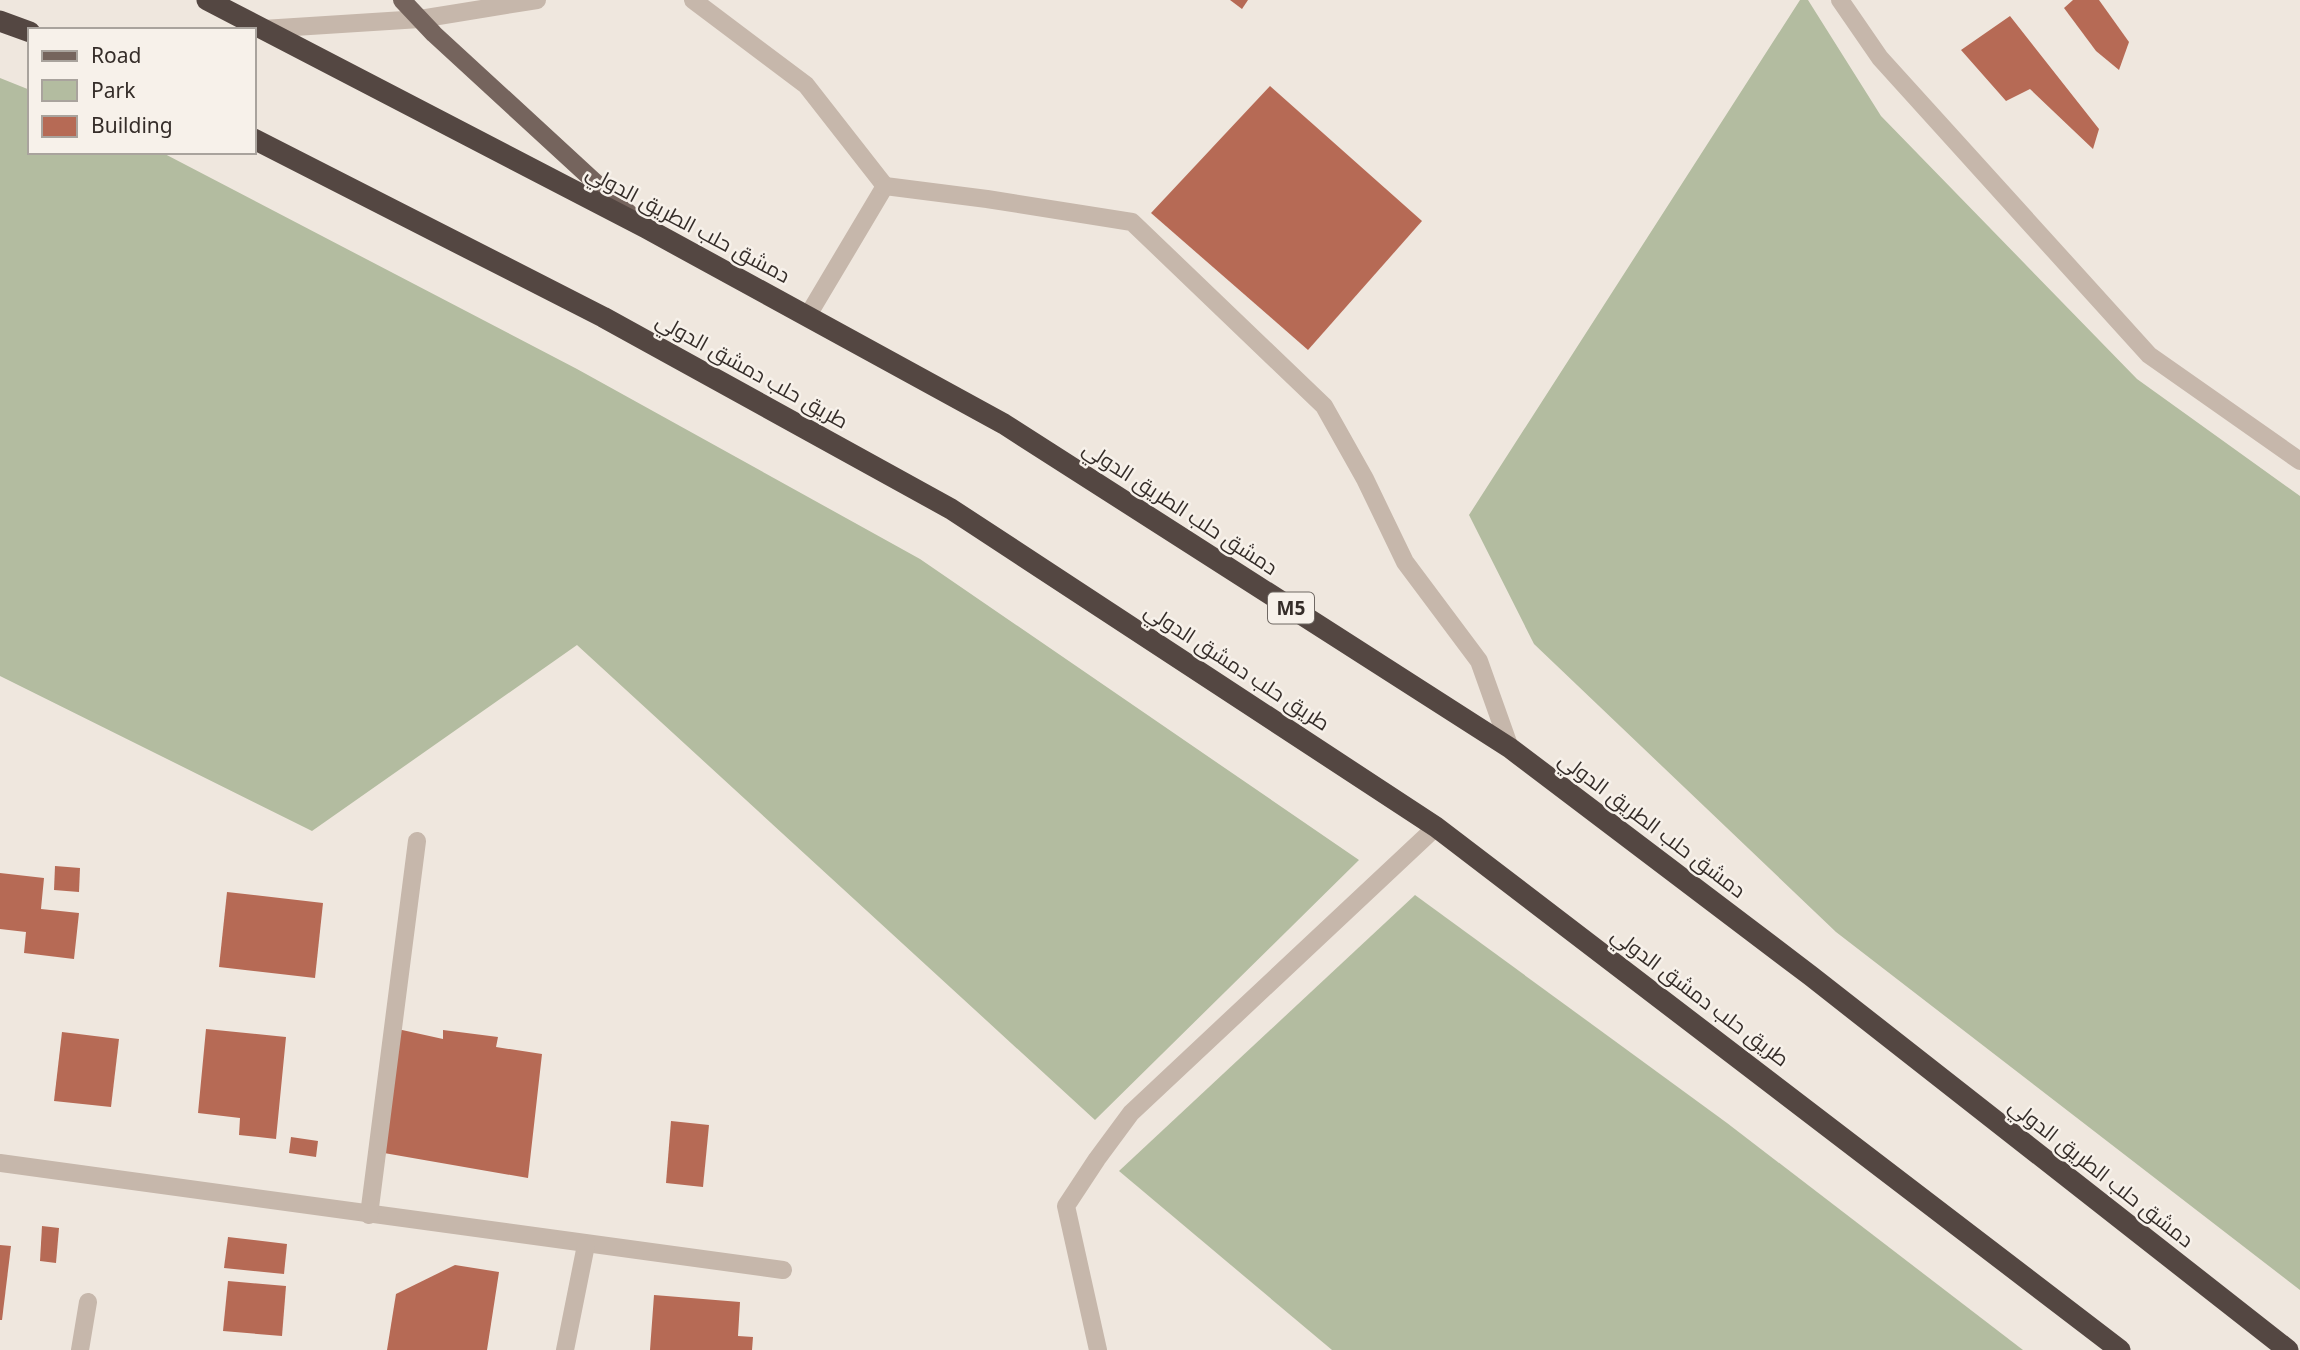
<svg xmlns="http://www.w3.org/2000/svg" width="2300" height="1350" viewBox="0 0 2300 1350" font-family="'Noto Sans',Cairo,sans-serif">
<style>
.green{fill:#b3bca0}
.building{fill:#b66a55}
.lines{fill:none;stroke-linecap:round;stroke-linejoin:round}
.minor{stroke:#c6b7ab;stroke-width:18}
.major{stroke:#75645d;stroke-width:18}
.highway{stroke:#544742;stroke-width:21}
.labels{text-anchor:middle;stroke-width:5;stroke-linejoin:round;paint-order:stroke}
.shield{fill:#f7f1ea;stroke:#6f6863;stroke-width:2}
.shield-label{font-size:19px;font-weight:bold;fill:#352d29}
.street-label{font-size:21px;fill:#352d29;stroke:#f7f1ea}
</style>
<rect width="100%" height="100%" fill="#efe7de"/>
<g class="green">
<polygon points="1800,0 1808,0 1881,116 2137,379 2300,496 2300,1290 1836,932 1534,644 1469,515"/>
<polygon points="0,78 30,90 30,152 161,152 577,369 920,559 1359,860 1095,1120 577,645 312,831 0,676"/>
<polygon points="1415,895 1727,1123 2023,1350 1332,1350 1119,1171"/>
</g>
<g class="building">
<polygon points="1230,0 1248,0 1242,9"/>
<polygon points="2073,0 2099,0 2129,42 2119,70 2096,51 2064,8"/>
<polygon points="2010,16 2099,129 2093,149 2030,89 2006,101 1961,50"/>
<polygon points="1270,86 1422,221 1308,350 1151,213"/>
<polygon points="55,866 80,868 79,892 54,890"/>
<polygon points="0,873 44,878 41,909 79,913 74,959 24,953 26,932 0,929"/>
<polygon points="227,892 323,903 315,978 219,967"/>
<polygon points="393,1028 443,1039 443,1030 498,1037 496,1047 542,1054 528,1178 384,1153"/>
<polygon points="206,1029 286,1037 276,1139 239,1135 240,1118 198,1113"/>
<polygon points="62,1032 119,1039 111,1107 54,1101"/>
<polygon points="671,1121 709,1125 703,1187 666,1183"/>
<polygon points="291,1137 318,1141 316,1157 289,1153"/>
<polygon points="42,1226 59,1228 56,1263 40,1261"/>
<polygon points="228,1237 287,1244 284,1274 224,1268"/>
<polygon points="0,1245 11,1246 2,1320 0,1320"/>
<polygon points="455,1265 499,1272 487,1350 387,1350 396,1294"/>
<polygon points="228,1281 286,1286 282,1336 223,1331"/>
<polygon points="654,1295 740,1302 738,1336 753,1337 752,1350 650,1350"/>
</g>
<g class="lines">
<g class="minor">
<polyline points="693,0 806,85 885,186 807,317"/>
<polyline points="1840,0 1880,58 2149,355 2300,461"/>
<polyline points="263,29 420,19 537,0"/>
<polyline points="885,186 987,199 1132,222 1324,406 1365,479 1405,562 1479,661 1510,748"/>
<polyline points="0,1163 783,1270"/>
<polyline points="369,1215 417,841"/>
<polyline points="80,1350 88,1302"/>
<polyline points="565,1350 586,1245"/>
<polyline points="1098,1350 1066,1206 1097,1159 1131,1113 1436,827"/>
</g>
<polyline class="major" points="402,0 434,34 633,217"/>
<g class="highway">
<polyline points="207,0 646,228 1004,424 1510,748 1811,976 2288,1350"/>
<polyline points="0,21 30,32"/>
<polyline points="254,139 603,317 951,509 1436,827 2120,1350"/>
</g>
</g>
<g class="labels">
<rect class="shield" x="1268" y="592.5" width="46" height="31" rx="5"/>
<g class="shield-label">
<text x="1291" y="615">M5</text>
</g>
<g class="street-label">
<text transform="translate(688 224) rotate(28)" y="7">دمشق حلب الطريق الدولي</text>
<text transform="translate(752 371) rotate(29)" y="7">طريق حلب دمشق الدولي</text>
<text transform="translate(1180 508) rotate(33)" y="7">دمشق حلب الطريق الدولي</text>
<text transform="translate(1237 667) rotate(33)" y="7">طريق حلب دمشق الدولي</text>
<text transform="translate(1652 825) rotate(37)" y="7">دمشق حلب الطريق الدولي</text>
<text transform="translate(1700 997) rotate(37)" y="7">طريق حلب دمشق الدولي</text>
<text transform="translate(2101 1173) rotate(38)" y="7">دمشق حلب الطريق الدولي</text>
</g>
</g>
<rect x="28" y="28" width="228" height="126" fill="#f7f1ea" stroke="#a9a39d" stroke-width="2"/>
<rect x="42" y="51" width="35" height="10" fill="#75645d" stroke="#a9a39d" stroke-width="2"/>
<text x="91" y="63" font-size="21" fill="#352d29">Road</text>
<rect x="42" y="80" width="35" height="21" fill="#b3bca0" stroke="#a9a39d" stroke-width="2"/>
<text x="91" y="98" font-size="21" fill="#352d29">Park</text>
<rect x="42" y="116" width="35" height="21" fill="#b66a55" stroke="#a9a39d" stroke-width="2"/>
<text x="91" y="133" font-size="21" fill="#352d29">Building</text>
</svg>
